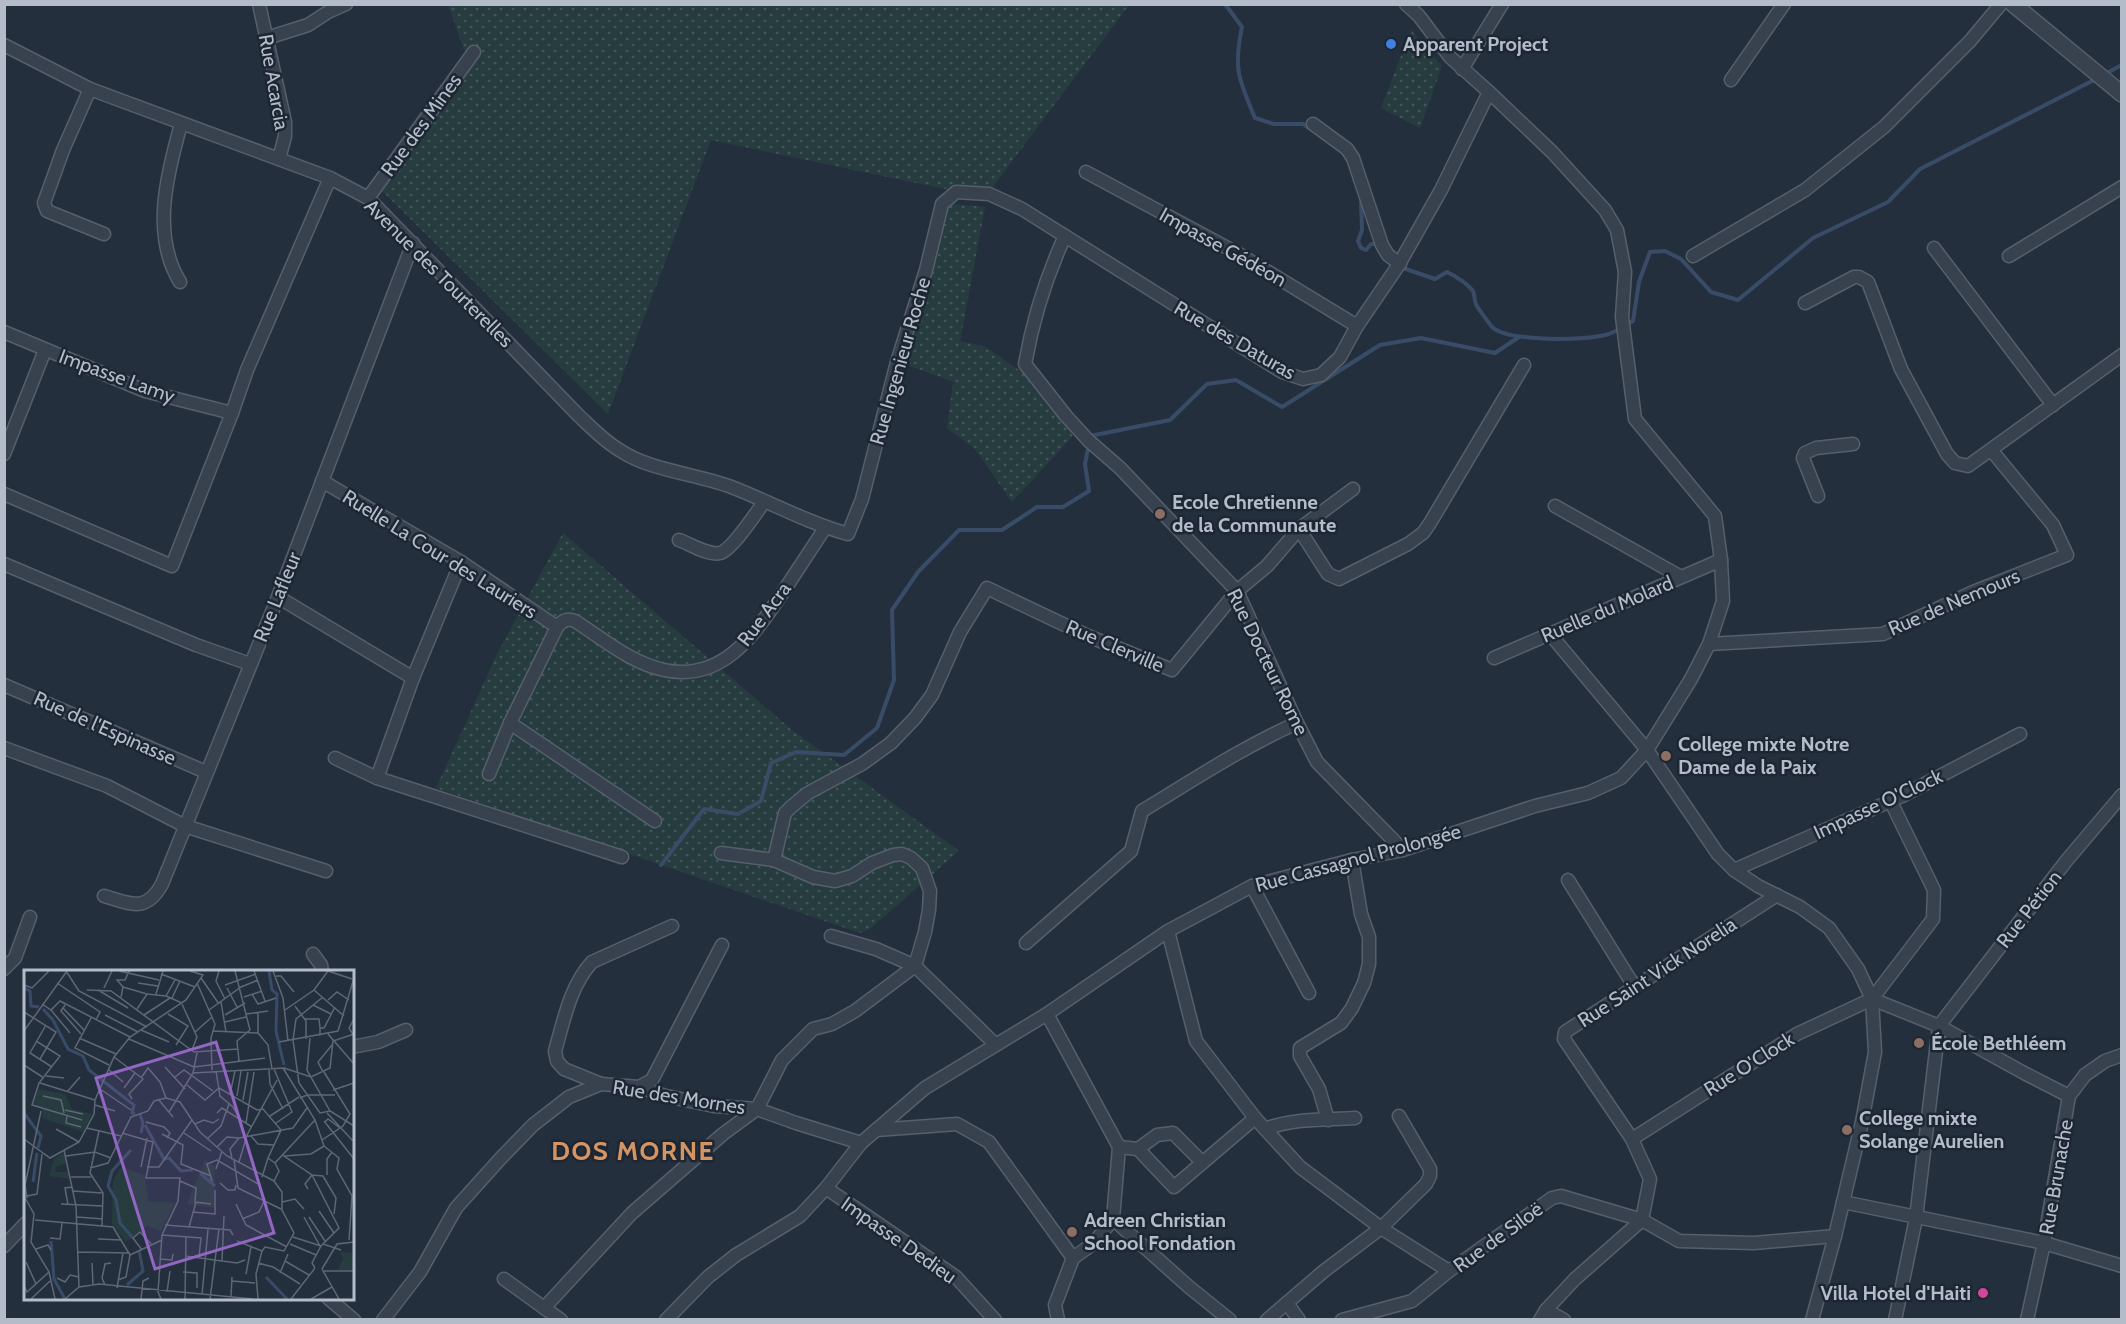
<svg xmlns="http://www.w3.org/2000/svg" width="2126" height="1324" viewBox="0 0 2126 1324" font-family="Cabin,sans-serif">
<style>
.grass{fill:url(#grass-dots)}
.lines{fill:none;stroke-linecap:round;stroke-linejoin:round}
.stream{stroke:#394c67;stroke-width:4}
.minor-casing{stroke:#565f6c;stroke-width:15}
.tertiary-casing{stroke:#565f6c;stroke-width:18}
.minor{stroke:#38414e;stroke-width:12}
.tertiary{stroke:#38414e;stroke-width:15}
.shop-dot{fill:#3f7fe0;stroke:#1d2633;stroke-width:2}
.education-dot{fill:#8d6e63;stroke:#1d2633;stroke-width:2}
.hotel-dot{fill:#d1479c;stroke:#1d2633;stroke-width:2}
.labels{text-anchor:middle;stroke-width:5;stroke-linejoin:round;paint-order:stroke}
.poi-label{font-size:20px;font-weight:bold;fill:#b4bcc9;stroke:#1d2633;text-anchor:start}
.street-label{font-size:20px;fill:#b4bcc9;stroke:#1d2633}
.district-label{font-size:26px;font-weight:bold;letter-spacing:1.5px;fill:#d59563;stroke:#1d2633}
.inset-river{fill:none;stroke:#394c67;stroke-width:3}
.inset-road{fill:none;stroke:#5e6776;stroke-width:1.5}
.view{fill:#9266c3;fill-opacity:0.15;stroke:#9266c3;stroke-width:3}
.inset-edge{fill:none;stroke:#b4bcc9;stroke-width:3}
</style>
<defs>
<pattern id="grass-dots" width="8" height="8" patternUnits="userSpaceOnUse" patternTransform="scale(1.5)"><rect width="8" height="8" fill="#263c3f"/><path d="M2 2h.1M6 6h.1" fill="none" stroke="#435659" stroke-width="1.8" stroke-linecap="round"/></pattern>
</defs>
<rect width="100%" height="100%" fill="#242f3e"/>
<g class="grass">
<polygon points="448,5 1129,5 992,188 945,189 711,140 608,414 373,182 466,55"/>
<polygon points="1411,30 1442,66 1420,128 1381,108"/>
<polygon points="946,203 985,207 960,341 986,347 1023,373 1073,436 1012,502 975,449 947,428 953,382 902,363"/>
<polygon points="563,533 792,730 959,851 870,929 860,933 436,788 498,652"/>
</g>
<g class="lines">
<g class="stream">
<path d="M1225,4L1242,27C1233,69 1239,80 1255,118L1274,124H1303L1312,130"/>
<polyline points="2105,74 2122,65"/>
<polyline points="1361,200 1362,230 1358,241 1361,248 1366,250 1371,244 1376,244 1377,246"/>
<path d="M1400,267L1435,279L1447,272C1457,277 1466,282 1473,291C1475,295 1474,300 1476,304C1478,309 1489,323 1492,327C1508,342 1587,341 1609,334C1617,331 1626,325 1633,321L1639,282L1650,252L1665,251L1681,259L1711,292L1738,300L1813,238L1888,202L1920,169L2096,79"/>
<polyline points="1090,436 1170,420 1207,384 1236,380 1282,407 1380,345 1421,338 1495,353 1519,337"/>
<polyline points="661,865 704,809 738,814 761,801 771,763 796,752 844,755 877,728 894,680 892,610 918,572 959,530 1002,530 1037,507 1063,507 1089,491 1085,464 1089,444"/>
</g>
<defs>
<g id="minor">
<polyline points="259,4 285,122 285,136 279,159"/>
<polyline points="267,38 308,25 328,12 346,4"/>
<path d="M4,45L90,89L330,178L368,198L579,416C592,428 605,442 621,451C651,471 699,474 734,488C772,503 808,523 848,534L862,499L897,362L926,270L942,204L956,192L989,194L1022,209L1282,372L1303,379L1321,375L1340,357L1357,326L1398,266L1441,190L1489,92"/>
<polyline points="1462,69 1502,4"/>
<polyline points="1731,80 1784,4"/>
<polyline points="90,89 63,150 44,203 47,211 104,234"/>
<polyline points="1313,124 1347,149 1353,158 1382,245 1388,255 1400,264"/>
<polyline points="1086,172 1237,253 1357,326"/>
<polyline points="368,198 474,52"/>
<path d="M1065,236C1046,277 1033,319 1025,364L1066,416L1089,441L1120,468L1237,591L1297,723L1317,762L1403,850"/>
<polyline points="1934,248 2053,405"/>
<polyline points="1693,256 1805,190 1884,127 1970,41 2001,4"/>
<polyline points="2009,256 2122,187"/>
<path d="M180,282C151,235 167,174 181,124"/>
<polyline points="1805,303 1854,277 1859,277 1868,282 1901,369 1947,454 1955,463 1968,466 2122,355"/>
<polyline points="4,332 145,391 232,413"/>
<polyline points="4,454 45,350"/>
<polyline points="322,481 461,562 557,627"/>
<polyline points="4,494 172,566 232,413 247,370 330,178"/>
<polyline points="1818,496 1803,458 1805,453 1816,448 1853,444"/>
<polyline points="1555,506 1681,577"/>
<polyline points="1299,529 1328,574 1339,579 1408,544 1423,533 1430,523 1524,365"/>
<path d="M679,540C690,544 709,556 720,553C732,550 756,513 764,502"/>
<polyline points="461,562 413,678 377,778 622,857"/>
<polyline points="4,564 196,645 250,664"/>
<polyline points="278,597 413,678"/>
<polyline points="1550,634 1647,750 1718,854 1734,870 1758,886 1800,907 1829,928 1858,969 1872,999 1875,1052 1862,1122 1835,1236 1812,1320"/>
<polyline points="1709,644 1883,634 1973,592 2067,555 2053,525 1992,451"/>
<polyline points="1494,658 1721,560"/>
<polyline points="4,685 206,772"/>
<polyline points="510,723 655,821"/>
<polyline points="4,748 107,786 185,826 326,871"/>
<polyline points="335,758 377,778"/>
<path d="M489,774L510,723L557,627C563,620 567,618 575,621C603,639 631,663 664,670C724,683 756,632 785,589C798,569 812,548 825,528"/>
<polyline points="774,860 785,813 791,807 808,793 862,764 891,743 915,718 932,695 960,632 987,588 1088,636 1172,670 1237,591 1267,566 1299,529 1353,489"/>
<polyline points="1734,870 1902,796 2020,734"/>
<polyline points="1568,880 1634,986"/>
<polyline points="1252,886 1309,993"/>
<path d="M104,896C131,904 146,913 162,884L278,597L413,243"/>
<polyline points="1168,931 1196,1041 1255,1118 1300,1167 1381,1228 1449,1271"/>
<polyline points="831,936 876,949 915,966 996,1045"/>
<path d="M1026,943L1131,851L1142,811C1193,780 1243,747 1297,723"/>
<polyline points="313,954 321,965 322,972"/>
<polyline points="4,969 15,958 30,917"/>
<polyline points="1872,999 1939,1026 2024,1073 2069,1096"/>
<polyline points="1047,1014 1119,1147 1113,1219 1094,1243 1073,1258"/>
<polyline points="352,1047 378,1042 406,1030"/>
<path d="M601,1084L564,1069L557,1061L555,1051C564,1020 570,986 592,962L672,926"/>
<polyline points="639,1087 652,1080 722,945"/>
<polyline points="1328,1120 1319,1089 1300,1056 1300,1048 1341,1023 1352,1008 1364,983 1369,964 1369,937 1361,914 1352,860"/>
<path d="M1265,1129C1294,1118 1324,1120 1355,1118"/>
<polyline points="876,1130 957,1124 989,1142 1073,1258 1055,1305 1058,1320"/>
<polyline points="1632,1139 1797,1034 1872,999 1933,919 1934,890 1890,800"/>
<polyline points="1119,1147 1138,1149 1174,1187 1255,1118"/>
<polyline points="1138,1149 1157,1135 1173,1133 1202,1162"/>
<polyline points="826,1188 956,1277 995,1320"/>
<polyline points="1843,1202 2044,1243 2122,1266"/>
<polyline points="1113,1219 1189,1287 1230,1320"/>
<polyline points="4,1246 26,1223"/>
<polyline points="504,1279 561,1320"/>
<polyline points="328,1298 354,1320"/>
<polyline points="1287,1303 1299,1320"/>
<polyline points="544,1308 632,1213 723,1134 757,1109 782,1060 813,1029 832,1024 855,1011 915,966 925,932 929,910 930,891 922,868 911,858 902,854 893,855 872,863 852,876 835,881 813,877 774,860 721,853"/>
<polyline points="1546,1310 1564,1320"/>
<polyline points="383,1320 420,1272 456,1208 500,1159 533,1125 569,1097 601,1084 639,1087 666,1096 714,1106 757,1109 796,1123 861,1143"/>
<polyline points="666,1320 708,1277 736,1255 800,1216 826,1188 861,1143 925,1088 1047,1014 1168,931 1252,886 1352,860 1403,850 1535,806 1588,793 1621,778 1647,750 1691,679 1709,644 1723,601 1721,560 1715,516 1635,419 1622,317 1625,272 1617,230 1605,210 1552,152 1489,92 1450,57 1419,16 1406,4"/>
<polyline points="1267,1320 1324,1271 1381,1228 1426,1184 1430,1176 1430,1169 1399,1116"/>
<polyline points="1342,1320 1412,1301 1449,1271 1552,1198 1561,1196 1642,1220 1679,1241 1754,1243 1835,1236"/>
<polyline points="1540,1320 1546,1310 1575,1279 1642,1220 1650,1179 1632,1139 1564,1039 1565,1032 1777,895"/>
<polyline points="1895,1320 1916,1218 1939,1026 2067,860 2122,795"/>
<polyline points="2027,1320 2044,1243 2069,1096 2085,1075 2105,1061 2122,1055"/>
</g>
<polyline id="tertiary" points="2013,4 2122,94"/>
</defs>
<use href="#minor" class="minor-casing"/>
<use href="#tertiary" class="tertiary-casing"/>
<use href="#minor" class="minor"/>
<use href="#tertiary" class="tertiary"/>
</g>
<circle class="shop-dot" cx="1391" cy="44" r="6"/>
<g class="education-dot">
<circle cx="1160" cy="514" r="6"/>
<circle cx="1666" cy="756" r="6"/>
<circle cx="1919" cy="1043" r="6"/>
<circle cx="1847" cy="1130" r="6"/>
<circle cx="1072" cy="1232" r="6"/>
</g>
<circle class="hotel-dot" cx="1983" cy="1293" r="6"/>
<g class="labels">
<g class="poi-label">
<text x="1403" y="51">Apparent Project</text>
<text x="1172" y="509">Ecole Chretienne<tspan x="1172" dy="23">de la Communaute</tspan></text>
<text x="1678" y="751">College mixte Notre<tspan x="1678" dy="23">Dame de la Paix</tspan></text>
<text x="1931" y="1050">École Bethléem</text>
<text x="1859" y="1125">College mixte<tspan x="1859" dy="23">Solange Aurelien</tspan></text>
<text x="1084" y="1227">Adreen Christian<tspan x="1084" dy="23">School Fondation</tspan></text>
<text x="1971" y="1300" text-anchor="end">Villa Hotel d'Haiti</text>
</g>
<g class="street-label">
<text transform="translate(274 82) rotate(80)" y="7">Rue Acarcia</text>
<text transform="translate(421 125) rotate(-54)" y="7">Rue des Mines</text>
<text transform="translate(1223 247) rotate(29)" y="7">Impasse Gédéon</text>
<text transform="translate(439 273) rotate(45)" y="7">Avenue des Tourterelles</text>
<text transform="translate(1235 340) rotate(30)" y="7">Rue des Daturas</text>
<text transform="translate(900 361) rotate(-74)" y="7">Rue Ingenieur Roche</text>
<text transform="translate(117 376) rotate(20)" y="7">Impasse Lamy</text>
<text transform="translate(440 554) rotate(32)" y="7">Ruelle La Cour des Lauriers</text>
<text transform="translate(277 597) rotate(-68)" y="7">Rue Lafleur</text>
<text transform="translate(1954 602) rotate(-23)" y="7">Rue de Nemours</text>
<text transform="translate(1607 609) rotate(-23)" y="7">Ruelle du Molard</text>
<text transform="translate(764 614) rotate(-53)" y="7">Rue Acra</text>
<text transform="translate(1115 646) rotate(23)" y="7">Rue Clerville</text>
<text transform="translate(1268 662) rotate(64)" y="7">Rue Docteur Rome</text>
<text transform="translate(105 728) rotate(24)" y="7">Rue de l'Espinasse</text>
<text transform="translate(1878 804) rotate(-25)" y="7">Impasse O'Clock</text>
<text transform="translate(1358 858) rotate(-15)" y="7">Rue Cassagnol Prolongée</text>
<text transform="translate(2029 909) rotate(-52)" y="7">Rue Pétion</text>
<text transform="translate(1657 972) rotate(-33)" y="7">Rue Saint Vick Norelia</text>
<text transform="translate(1749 1064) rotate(-32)" y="7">Rue O'Clock</text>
<text transform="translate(679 1097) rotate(9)" y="7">Rue des Mornes</text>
<text transform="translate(2056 1177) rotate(-80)" y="7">Rue Brunache</text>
<text transform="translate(1498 1237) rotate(-36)" y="7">Rue de Siloë</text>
<text transform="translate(899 1240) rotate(35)" y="7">Impasse Dedieu</text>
</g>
<g class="district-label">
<text x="633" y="1160">DOS MORNE</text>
</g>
</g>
<g transform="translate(24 970)">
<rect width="330" height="330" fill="#242f3e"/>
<path d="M14,119L41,124L48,139L68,144L59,162L18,148L19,140L9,134ZM40,182L43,193L31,197L32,202H44L46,209L25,206L30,189ZM181,190L191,196L190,238L163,234ZM97,197L121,205L124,231L151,233L137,261L123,256L102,272L88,254L89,211ZM316,282L330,283V300H314L319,289Z" fill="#263c3f"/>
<path class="inset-river" d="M245,1L248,20L253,24L252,61L260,95M0,18L6,21L7,36L15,37M19,39L29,50L44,79L59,86L65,100L110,135L108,143L111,144M0,143L17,166L14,178M116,144L119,153L117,163M121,155L140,189L145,188L157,201L169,200M107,180L88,201L84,216L92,230L96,253L109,268M176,203L191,216M9,212L13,183M27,271L30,309L41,329M242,307L263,329M103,315L119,301L115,280"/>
<path class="inset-road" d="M42,1L55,21L123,57M95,1L135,10M195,1L192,11L201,29M211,1L226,60L213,71L215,91M230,1L241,31M249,1L259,28L264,71M304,1L328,9M137,4L171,17M252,6H257L270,22M177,8L195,34M33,13L76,42L72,50M114,13L134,16M173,13L191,54L187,68L188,100M0,15L8,18L25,1M201,15L232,4M99,17L123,24M80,18L88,1M203,18L213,37M63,20L87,21L170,82L214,79M74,20L104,38M290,20L320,46M132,24L139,1M228,24L234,34L252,28M142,26L151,10M97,27L99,17L93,10H101L105,1M220,27L238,21M299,27L272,49L269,70L275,113L296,143L306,141M148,28L156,11M304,30L313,22L325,30M197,32L202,62M18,34L27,40L36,31L106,67M158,34L173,67L168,80M41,35L37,41L57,64M289,35L307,44M271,36L282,51V69M39,38L60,60M113,39L123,24L142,26L158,33M27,40L46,63M185,40L217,17L234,10M261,40L290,20L304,1M0,42L32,62L16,89M234,42V63L244,75L248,99M144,44L164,56L152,75M222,44L244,41M81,45L114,62M120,45L146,28M201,45L221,33M67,48L51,78L85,95M280,49H295L296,58M330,49L325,58L330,66M201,52L222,47M22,55L6,83L28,97M117,60L145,72M0,61L43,1M189,61L234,63M171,62L188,47M304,64L330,94M296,66V58H300L311,37M55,68L92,84M286,68L283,100L306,141L330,156M105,69L170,97L241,88M12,71L36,86L15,113L8,135L58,150M255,72L314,61L330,8M90,87L119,109L105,124L108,129M0,95L20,108M141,97L161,119M259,98L291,150L300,176M84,99L99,112M250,99L268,142L252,153M245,100L246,114L259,139M192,101L196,126L209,137L217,150M299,102L294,92L308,75M169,103L173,83M22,106L40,108M151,107L160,100L189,121M117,108L124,98L136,112L142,128M16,113L71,130M163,115L181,130L195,118L233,140L239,139L257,160L244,188L251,193M100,118L111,103M76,119L107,140M309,120L330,113M43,122L56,107M206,124L211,101M19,126L37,130L40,143M213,126L217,101M276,128L283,125H311M134,129L149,147M219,130L224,102M71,135L91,141M41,140L59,144M145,142L169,103L260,98L287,107L306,98L309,71L330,64M193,143L198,138L228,157M303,143L329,171M43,145L42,153L57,157M246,146L275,127M300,151L330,189M122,152L140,157L146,163L143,168M301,152L304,149L316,158M222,153L230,102M171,154L180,150L189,153L195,149M63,158L97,166M32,159L55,172M75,161L66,203L79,223L78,256M98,163L129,172L122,208H156L154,231L138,265L134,322L137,329M160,163L187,181M138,164L159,175L157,194L187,206M227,166L234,174L250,175M0,169L26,188L55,172L70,144L71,130L90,87L106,67L162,30L179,5L166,1M183,169L197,156L205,134M298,170L319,156L326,144L300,102M300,176L315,188L313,199L328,226L325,270M193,177L203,167L215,168M40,180L52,236L55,317M42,186L71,182L87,188M208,189L206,179L215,168L269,158L283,138M210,190L214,218L257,239M215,192L223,165L253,110M117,197L123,168M123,197H135L168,150M66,198L84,193L107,147L124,141L130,131L142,128L156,132L176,162L203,186L250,211M192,199L198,181M303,205V189L308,182M47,207H67M238,207L244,188M156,211L172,218L171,232L187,234M188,211L183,194L193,190L234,214M250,211L255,201L251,193L291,150M196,213L204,220H211L212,215M284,219L281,214L288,205L299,206L312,228L310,244M49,221L78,223M0,226L10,244L7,272L25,302L31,329M3,226L13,224L18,184M3,228L1,215L17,141M258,232L271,229L280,239M37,234L79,236M212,234L222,255L263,277M44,235L41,218L48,217M295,241L310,263M169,242L191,244V220M53,247L79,249M280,247L296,276M285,247L301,271M218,249L235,242L241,229M11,250L89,257L106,285L102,307L94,310M141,255L206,260L209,265M165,257L172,232M138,265L177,268L175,287M269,267L297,276M26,268L36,269L38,253M74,269L98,270M213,271L238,281M266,274L292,285M299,274L317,280M12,279L24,275L27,280M118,280L109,268L116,262L127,274M54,282L106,283M106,285L138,270M161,286L213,293L221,290M136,289L148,290L149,284M198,291L200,246M261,291L285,305M2,292L12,314M68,293L69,315M234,293L249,297L276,314M291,298L288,293L297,276L315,258L288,205L260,186L287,184L300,176M298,299L313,274L330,272M298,299L315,329M300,301H330M159,302L173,303V318M256,303L264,284M222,304L227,277M33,308L41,312L46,305L55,307M208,311L231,313M81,315L78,308L81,294L87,293M0,316L3,322L25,302M93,318L99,283M143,322L146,301M178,325L184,259M207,327L208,307M7,329L26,311M41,329L55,317L75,314L229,329M117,329L119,311L125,308M161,329L162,267M186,329L195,259M234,329L232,304L238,281L241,277L260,281L270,263L258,240V222L250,211M267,329L291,298M287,329L308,317"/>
<path class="view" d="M192,72L250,263L131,299L72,108Z"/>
<rect width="330" height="330" class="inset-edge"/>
</g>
<rect width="2126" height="1324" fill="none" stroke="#b4bcc9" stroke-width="12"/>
</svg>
